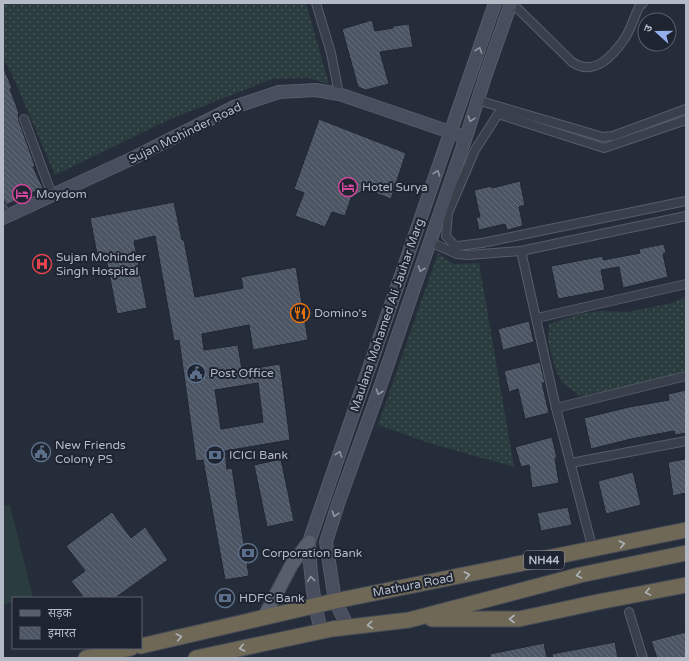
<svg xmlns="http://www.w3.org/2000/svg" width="689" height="661" viewBox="0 0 689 661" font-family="'Varela Round','Noto Sans Devanagari',sans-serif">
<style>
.grass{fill:url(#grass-dots)}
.pitch{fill:#2b3c3e}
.building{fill:url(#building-back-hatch);stroke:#202632;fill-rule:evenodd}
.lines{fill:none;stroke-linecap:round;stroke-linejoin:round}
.street-casing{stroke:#575d69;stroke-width:10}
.secondary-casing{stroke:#575d69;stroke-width:14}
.primary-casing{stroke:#424854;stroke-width:15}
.highway-casing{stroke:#444a56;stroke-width:17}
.street{stroke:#393f4b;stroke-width:8}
.secondary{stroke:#484e5d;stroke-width:12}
.primary{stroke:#585e6b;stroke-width:13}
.highway{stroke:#706857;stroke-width:15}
.oneway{stroke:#8f95a1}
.oneway2{stroke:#aeb3bb}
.labels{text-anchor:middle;stroke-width:4;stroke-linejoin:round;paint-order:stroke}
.shield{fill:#1e2430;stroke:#888e99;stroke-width:1}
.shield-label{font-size:11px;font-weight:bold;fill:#b5bbc6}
.street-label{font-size:12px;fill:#b5bbc6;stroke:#1e2430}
.poi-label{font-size:12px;fill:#b5bbc6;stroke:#1e2430;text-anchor:start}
</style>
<defs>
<pattern id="grass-dots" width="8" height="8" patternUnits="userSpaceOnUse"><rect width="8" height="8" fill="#2b3c3e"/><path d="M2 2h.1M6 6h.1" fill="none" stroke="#485658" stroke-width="1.8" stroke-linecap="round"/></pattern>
<pattern id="building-back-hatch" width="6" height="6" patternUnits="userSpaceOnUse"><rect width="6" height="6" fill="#4c5563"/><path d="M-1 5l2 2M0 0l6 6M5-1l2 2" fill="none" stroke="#646c78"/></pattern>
</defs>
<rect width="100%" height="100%" fill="#262d3a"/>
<g class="grass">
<polygon points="3,3 306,3 329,84 309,78 272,79 168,120 55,175 15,81 3,57"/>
<polygon points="438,253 453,264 479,263 514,467 429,443 378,425"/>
<polygon points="686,297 686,374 580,396 562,382 556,371 548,341 549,324 579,314 600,311 627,312 672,303"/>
</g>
<polygon class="pitch" points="10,505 33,597 13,598 13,602 3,605 3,506"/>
<g class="building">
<polygon points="372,20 375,31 393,28 393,26 409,24 413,47 380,52 389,84 366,90 358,87 342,29"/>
<polygon points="3,66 12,88 10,89 19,113 18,114 19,121 35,166 33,167 43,188 6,205 3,199"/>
<polygon points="319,119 406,153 391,199 365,189 351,198 345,216 332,212 325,227 295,216 304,193 294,189"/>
<polygon points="520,181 525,205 519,207 523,226 507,230 505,224 479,230 476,217 480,217 474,190 492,186 492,188"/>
<path d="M174,202L182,240H184L195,297L243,288L241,277L296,267L308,340L253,350L249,325L202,334L204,350L238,345L242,370L280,364L290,440L225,451L227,469L232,468L249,576L225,580L203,460L196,461L179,340L174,341L155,236L134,241L147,308L117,314L105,253L97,254L90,218ZM258,383L263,422L221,429L215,390Z"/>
<polygon points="664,244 666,253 663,254 668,277 623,288 619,267 601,270 605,290 558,299 551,266 603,256 603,260 640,253 639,249"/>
<polygon points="529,321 534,342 503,350 498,329"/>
<polygon points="540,362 545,383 542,383 549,413 525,419 518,389 509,392 504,371"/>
<polygon points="686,390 686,433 675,435 674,431 631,439 591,449 584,418 629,407 669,400 668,394"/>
<polygon points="552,437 557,458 555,458 559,483 532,488 529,465 521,467 515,447"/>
<polygon points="281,459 294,521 267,527 254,465"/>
<polygon points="686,459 686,493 673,496 668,462"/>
<polygon points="633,472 641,505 606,514 598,481"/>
<polygon points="568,507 572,525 541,531 537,513"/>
<polygon points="112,512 131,538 145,527 168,560 115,598 84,598 71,581 85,571 66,546"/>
<polygon points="686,632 686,658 657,658 651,641"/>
<polygon points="615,642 618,658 553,658 552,654"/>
<polygon points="544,643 547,658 490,658 490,654"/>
</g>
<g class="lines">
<defs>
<g id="street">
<polyline points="316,3 331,53 339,94"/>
<path d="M512,3L572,62C594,77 613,56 625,38C631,29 634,17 639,7L643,3"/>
<polyline points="477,100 603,137 613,136 686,109"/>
<polyline points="24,119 52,195"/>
<polyline points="686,120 604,148 498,114 475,150 448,213 446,236 454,245 458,246 482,243 686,201"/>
<polyline points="3,209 6,216"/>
<polyline points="430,242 457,254 468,255 521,251 686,216"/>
<polyline points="521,251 556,408 593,550"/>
<polyline points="537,318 686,284"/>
<polyline points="556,408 686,376"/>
<polyline points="571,463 686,441"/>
<polyline points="629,612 643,658"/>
</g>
<g id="secondary">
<polyline points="3,218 133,158 234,107 279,92 316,90 339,94 459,135"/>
<polyline points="348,627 335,601 326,542 338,504 378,393 466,137 486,74 511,3"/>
<path d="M321,631C313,601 310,574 309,542L495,3"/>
</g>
<polyline id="primary" points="264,617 292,564 309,542"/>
<g id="highway">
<polyline points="432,619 519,619 598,602 686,585"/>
<polyline points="141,646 335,601 686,530"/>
<polyline points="86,658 131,648"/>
<polyline points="196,658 332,629 409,620 580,575 686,553"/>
</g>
</defs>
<use href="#street" class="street-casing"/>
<use href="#secondary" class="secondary-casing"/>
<use href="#primary" class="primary-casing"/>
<use href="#highway" class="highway-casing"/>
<use href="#street" class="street"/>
<use href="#secondary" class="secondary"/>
<use href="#primary" class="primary"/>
<use href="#highway" class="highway"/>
</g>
<defs><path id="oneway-chevron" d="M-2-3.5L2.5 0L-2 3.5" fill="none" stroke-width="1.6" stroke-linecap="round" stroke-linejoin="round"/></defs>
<g class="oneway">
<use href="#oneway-chevron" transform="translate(479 50) rotate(-71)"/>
<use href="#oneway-chevron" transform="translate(471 119) rotate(107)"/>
<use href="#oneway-chevron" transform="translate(437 173) rotate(-71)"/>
<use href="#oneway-chevron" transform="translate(421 269) rotate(109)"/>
<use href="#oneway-chevron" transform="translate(379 392) rotate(109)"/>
<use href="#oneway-chevron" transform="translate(339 454) rotate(-71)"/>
<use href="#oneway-chevron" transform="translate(335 514) rotate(108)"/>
<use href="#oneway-chevron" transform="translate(311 579) rotate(-96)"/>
</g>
<g class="oneway2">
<use href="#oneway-chevron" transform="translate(622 544) rotate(-12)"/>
<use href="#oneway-chevron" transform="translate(467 575) rotate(-11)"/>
<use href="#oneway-chevron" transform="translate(579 575) rotate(167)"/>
<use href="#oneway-chevron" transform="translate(648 592) rotate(170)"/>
<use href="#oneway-chevron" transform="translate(512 619) rotate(180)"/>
<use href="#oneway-chevron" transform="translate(370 625) rotate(174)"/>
<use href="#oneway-chevron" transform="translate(179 637) rotate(-13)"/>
<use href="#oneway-chevron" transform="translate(242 648) rotate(168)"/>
</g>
<defs>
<symbol id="hotel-ring" viewBox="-11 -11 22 22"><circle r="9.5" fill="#1e2430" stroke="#d1479c" stroke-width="1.5"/><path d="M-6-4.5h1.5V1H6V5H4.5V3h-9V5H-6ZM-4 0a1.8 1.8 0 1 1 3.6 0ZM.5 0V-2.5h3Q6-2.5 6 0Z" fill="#d1479c"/></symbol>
<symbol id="hospital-ring" viewBox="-11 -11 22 22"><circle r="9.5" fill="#1e2430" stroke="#e0444e" stroke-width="1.5"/><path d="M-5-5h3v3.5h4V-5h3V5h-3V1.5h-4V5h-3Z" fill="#e0444e"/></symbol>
<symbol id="restaurant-ring" viewBox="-11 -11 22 22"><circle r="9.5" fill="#1e2430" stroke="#e8710a" stroke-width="1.5"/><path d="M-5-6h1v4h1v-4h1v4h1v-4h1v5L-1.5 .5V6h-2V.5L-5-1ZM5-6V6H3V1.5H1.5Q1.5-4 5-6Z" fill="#e8710a"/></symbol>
<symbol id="civic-ring" viewBox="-11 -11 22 22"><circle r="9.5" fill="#1e2430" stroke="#5c6f8a" stroke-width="1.5"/><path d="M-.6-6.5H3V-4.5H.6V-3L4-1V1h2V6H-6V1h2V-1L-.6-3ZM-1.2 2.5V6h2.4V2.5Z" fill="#5c6f8a"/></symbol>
<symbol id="bank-ring" viewBox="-11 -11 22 22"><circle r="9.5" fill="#1e2430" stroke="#5c6f8a" stroke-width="1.5"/><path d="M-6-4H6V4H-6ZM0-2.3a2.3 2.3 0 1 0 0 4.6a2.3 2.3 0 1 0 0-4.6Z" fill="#5c6f8a"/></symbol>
</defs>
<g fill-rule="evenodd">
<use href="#hotel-ring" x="337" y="176" width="22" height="22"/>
<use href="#hotel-ring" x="11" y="183" width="22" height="22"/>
<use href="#hospital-ring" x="31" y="253" width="22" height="22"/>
<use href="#restaurant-ring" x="289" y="302" width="22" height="22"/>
<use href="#civic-ring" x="185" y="362" width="22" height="22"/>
<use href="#civic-ring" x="30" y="441" width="22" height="22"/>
<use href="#bank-ring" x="204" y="444" width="22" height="22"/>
<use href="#bank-ring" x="237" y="542" width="22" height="22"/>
<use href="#bank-ring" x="214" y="587" width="22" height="22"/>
</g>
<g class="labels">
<rect class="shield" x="524" y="551" width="40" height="18" rx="3"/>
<g class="shield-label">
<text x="544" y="564">NH44</text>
</g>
<g class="street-label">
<text transform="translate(185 133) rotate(-26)" y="4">Sujan Mohinder Road</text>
<text transform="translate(387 315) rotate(-71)" y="4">Maulana Mohamed Ali Jauhar Marg</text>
<text transform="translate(413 585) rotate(-11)" y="4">Mathura Road</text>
</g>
<g class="poi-label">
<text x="362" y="191">Hotel Surya</text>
<text x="36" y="198">Moydom</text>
<text x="56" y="261">Sujan Mohinder<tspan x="56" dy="14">Singh Hospital</tspan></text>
<text x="314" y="317">Domino's</text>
<text x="210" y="377">Post Office</text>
<text x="55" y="449">New Friends<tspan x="55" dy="14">Colony PS</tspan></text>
<text x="229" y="459">ICICI Bank</text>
<text x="262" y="557">Corporation Bank</text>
<text x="239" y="602">HDFC Bank</text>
</g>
</g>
<rect width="689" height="661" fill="none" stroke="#b5bbc6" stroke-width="8"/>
<rect x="12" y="597" width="130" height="52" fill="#1e2430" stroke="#5a606c"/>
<rect x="20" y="610" width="20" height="6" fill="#585e6b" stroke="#5a606c"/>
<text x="48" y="617" font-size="12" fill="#b5bbc6">सड़क</text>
<rect x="20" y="627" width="20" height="12" fill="url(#building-back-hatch)" stroke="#5a606c"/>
<text x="48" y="637" font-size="12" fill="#b5bbc6">इमारत</text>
<g transform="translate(657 32) rotate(291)"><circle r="19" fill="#1e2430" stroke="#5a606c"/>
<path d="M0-3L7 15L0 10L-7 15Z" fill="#93b0ed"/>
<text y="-6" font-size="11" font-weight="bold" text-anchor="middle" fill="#b5bbc6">उ</text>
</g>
</svg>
